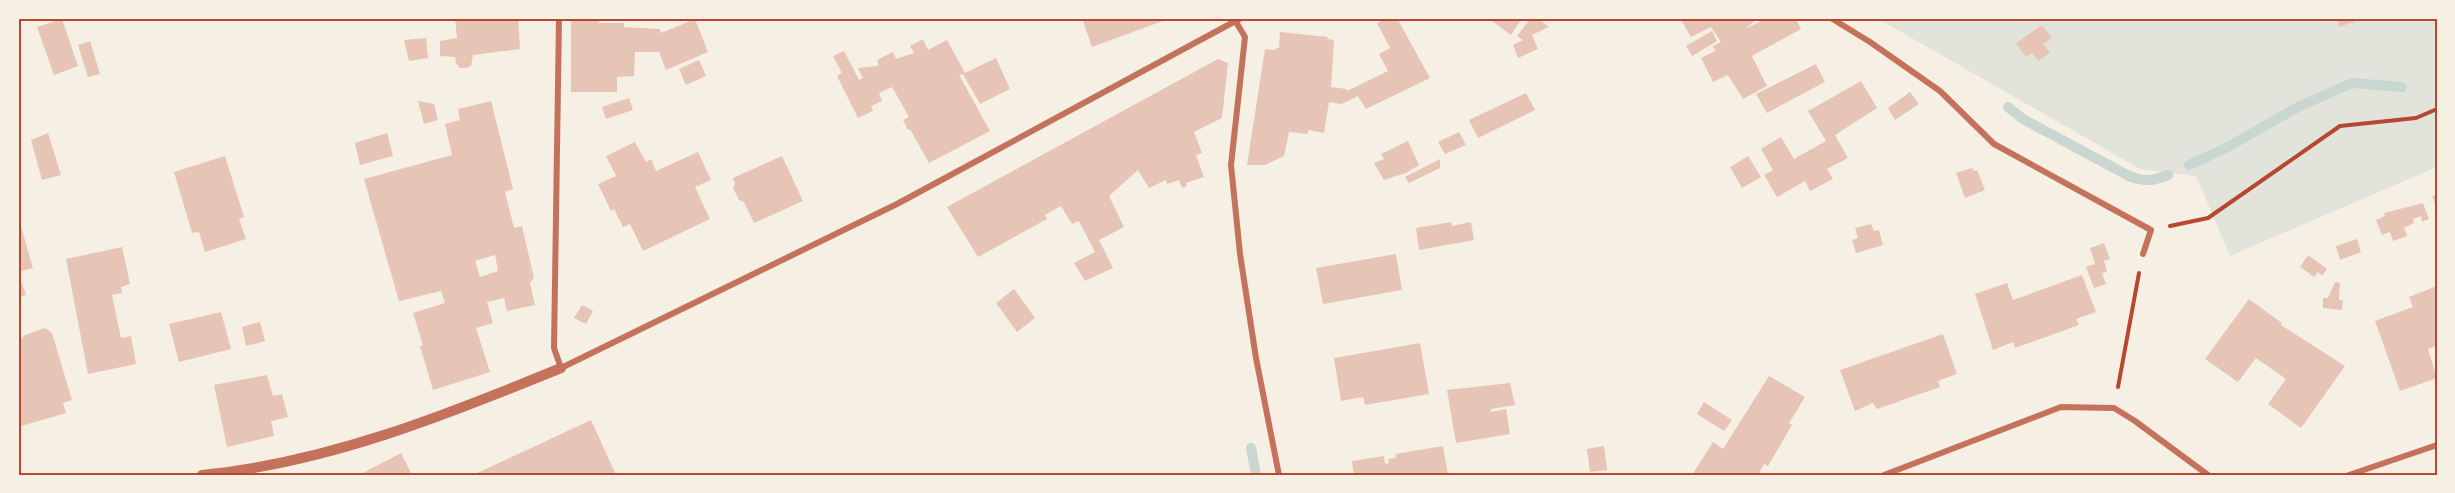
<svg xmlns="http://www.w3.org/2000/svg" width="2455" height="493" viewBox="0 0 2455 493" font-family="Roboto,sans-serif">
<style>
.green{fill:#e2e4dc}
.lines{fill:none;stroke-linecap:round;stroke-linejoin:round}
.stream{stroke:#c9d6d2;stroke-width:10}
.building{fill:#e6c5b7;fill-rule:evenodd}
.path{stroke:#b5482f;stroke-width:4}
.minor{stroke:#c5725c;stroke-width:6}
.tertiary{stroke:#c5725c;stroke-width:10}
.neatline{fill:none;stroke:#b5482f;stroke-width:2}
</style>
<rect width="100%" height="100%" fill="#f6efe4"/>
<polygon class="green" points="1877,18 2437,18 2437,167 2230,256 2196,176 2140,169"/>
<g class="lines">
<g class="stream">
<path d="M2008,107L2023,119L2129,176C2144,182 2153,181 2168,175"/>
<polyline points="2189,165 2226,148 2300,106 2352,83 2402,87"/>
<polyline points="1251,448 1256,475"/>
</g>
</g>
<g class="building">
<polygon points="455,18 518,18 520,49 473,55 471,66 466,68 460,68 456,63 455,57 440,56 440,41 457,38"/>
<polygon points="571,18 599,18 599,23 624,23 624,27 660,29 661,33 695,19 708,52 666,70 659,52 635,52 634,76 617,77 617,92 571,92"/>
<polygon points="1082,18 1171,18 1092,47"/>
<polygon points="1386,18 1397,18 1430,78 1366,109 1358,96 1342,104 1329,102 1324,133 1309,130 1307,134 1289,132 1284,156 1265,165 1247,165 1265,49 1275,50 1276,48 1279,48 1280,32 1328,37 1327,39 1334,40 1331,87 1347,89 1347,91 1388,71 1379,54 1390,48 1377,23"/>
<polygon points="1488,18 1522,18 1511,35"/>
<polygon points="1531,18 1538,18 1549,27 1532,35 1538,49 1518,58 1513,45 1523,40 1517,36"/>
<polygon points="1680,18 1758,18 1745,29 1767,18 1795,18 1801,29 1752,56 1767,86 1743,99 1728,75 1713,82 1701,58 1715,51 1713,46 1721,42 1711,27 1691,37"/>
<polygon points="2337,18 2353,18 2354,22 2339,27"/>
<polygon points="62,19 78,66 54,75 37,27"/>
<polygon points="2042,25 2052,38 2043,44 2050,53 2038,61 2032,53 2026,57 2016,43"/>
<polygon points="1712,31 1717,41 1692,56 1686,46"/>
<polygon points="426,38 428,58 409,61 404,40"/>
<polygon points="923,39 928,50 947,40 965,73 996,58 1010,89 980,104 963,74 959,75 990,131 929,163 910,129 908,130 903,120 909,117 892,87 879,93 882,101 871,106 873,111 858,118 837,76 842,73 833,56 844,51 859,80 863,78 858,68 877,66 879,65 877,60 893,52 896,59 914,53 910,46"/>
<polygon points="90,41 100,74 88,77 78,45"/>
<polygon points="1218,59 1228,63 1222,118 1194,132 1202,153 1196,155 1204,177 1186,183 1187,186 1182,188 1179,180 1167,184 1166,180 1149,188 1138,170 1109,196 1124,227 1099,240 1113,268 1085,281 1074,263 1095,252 1079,221 1072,224 1061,206 1045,215 1047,219 978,257 947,207"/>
<polygon points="699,60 706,76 686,85 679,69"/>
<polygon points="1816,64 1825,82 1767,113 1756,94"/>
<polygon points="1861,81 1877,108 1835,135 1848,158 1827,169 1833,179 1810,191 1805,181 1777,197 1764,175 1773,170 1761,149 1781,137 1794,159 1826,141 1808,111"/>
<polygon points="1910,92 1919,104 1895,120 1888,108"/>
<polygon points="1526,93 1535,110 1478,138 1469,120"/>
<polygon points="629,98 633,110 606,119 602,107"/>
<polygon points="418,101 434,104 438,120 424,124"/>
<path d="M491,101L513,189L505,192L514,228L522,226L534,278L530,283L535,305L507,311L504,298L487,302L493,323L476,328L490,372L433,390L420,346L423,345L413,313L445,303L441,291L399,301L364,179L452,155L445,124L460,120L458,109ZM495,255L498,271L480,277L475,261Z"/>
<polygon points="1459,132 1466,145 1445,154 1438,142"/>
<polygon points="48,133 61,175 42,180 31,140"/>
<polygon points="387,133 393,156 360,165 355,143"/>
<polygon points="1408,141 1419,165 1406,173 1384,180 1374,163 1384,159 1381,154"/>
<polygon points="635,142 646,162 651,159 656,171 698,152 711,180 695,187 710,219 643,251 630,224 623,227 614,209 611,211 598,184 616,176 606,156"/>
<polygon points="225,156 244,217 239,219 246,239 205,252 199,232 192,233 174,172"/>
<polygon points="782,156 803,201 754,223 744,202 739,200 733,188 735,184 733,178"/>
<polygon points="1748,156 1761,177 1742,188 1730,167"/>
<polygon points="1440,159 1440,168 1409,183 1405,177"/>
<polygon points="1972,168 1974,171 1977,170 1985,190 1965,198 1956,173"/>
<polygon points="2437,195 2437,218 2434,209 2437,208 2432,196"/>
<polygon points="2423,203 2429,219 2422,222 2421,216 2413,219 2414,223 2404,228 2407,236 2393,241 2390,232 2382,235 2376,220 2385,216 2384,213"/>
<polygon points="1451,222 1452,226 1471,222 1474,240 1419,250 1416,228"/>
<polygon points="20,223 33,268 18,272 18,224"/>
<polygon points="1871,224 1874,231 1879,230 1883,245 1856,253 1852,240 1858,238 1855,228"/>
<polygon points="2357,239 2361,252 2340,260 2336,246"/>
<polygon points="2104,243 2110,259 2104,261 2107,272 2102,273 2106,284 2094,288 2086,267 2095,264 2090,248"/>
<polygon points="122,247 130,284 121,287 122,293 112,295 121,338 131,336 136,364 88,374 66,259"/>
<polygon points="1396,254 1402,290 1323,304 1316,268"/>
<polygon points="2308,255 2327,269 2322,276 2318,272 2314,277 2300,267"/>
<polygon points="18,272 26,295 18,297"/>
<polygon points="2082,275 2096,312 2076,319 2079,325 2015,348 2013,342 1993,350 1975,294 2007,283 2013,300"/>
<polygon points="2335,282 2340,283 2339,300 2343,300 2342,310 2323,308 2323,298 2328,298"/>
<polygon points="2437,286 2437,346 2428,349 2437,378 2400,391 2375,321 2413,307 2409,297"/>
<polygon points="1014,289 1035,318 1017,332 996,303"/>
<polygon points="2249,299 2282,323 2281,325 2345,366 2301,428 2268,404 2286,379 2256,358 2238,382 2205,359"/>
<polygon points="582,305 593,311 586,324 574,318"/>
<polygon points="221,312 231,349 179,362 169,324"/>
<polygon points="260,322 265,341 246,346 242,327"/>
<polygon points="45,328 52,333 72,400 63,403 66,413 18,427 18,380 21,380 18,370 18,342 25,335"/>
<polygon points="1943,334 1957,374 1938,381 1940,387 1877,409 1873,403 1855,411 1840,370"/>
<polygon points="1420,343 1429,394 1365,405 1363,397 1341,401 1334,358"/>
<polygon points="267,375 273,396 282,394 288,417 271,421 274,436 227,447 214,385"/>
<polygon points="1769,376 1805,397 1789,423 1792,425 1768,466 1764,464 1758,475 1692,475 1713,442 1723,449"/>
<polygon points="1510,383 1515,405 1491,409 1491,412 1506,409 1510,434 1456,443 1447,390"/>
<polygon points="1704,402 1732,420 1724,431 1697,414"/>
<polygon points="591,420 616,475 473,475"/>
<polygon points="1443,446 1448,475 1354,475 1352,461 1384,456 1385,464 1389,463 1388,459 1396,458 1395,454"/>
<polygon points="1604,446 1607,470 1590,472 1587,449"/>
<polygon points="401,453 412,475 359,475"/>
</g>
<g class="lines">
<g class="path">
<polyline points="2170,226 2208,218 2340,126 2416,118 2437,109"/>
<polyline points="2118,387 2139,273"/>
</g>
<g class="minor">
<polyline points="559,18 554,348 561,368 897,204 1241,18"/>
<polyline points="1831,18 1870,42 1940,91 1994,144 2151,230 2143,254"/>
<polyline points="1236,22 1245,37 1231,165 1240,254 1256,358 1279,475"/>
<polyline points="1884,475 2061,407 2114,408 2135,421 2208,475"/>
<polyline points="2349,475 2437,445"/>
</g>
<path class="tertiary" d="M202,475C327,463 446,415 561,368"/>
</g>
<rect width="2455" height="493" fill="none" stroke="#f6efe4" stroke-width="39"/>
<rect x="20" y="20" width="2416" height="454" class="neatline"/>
</svg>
